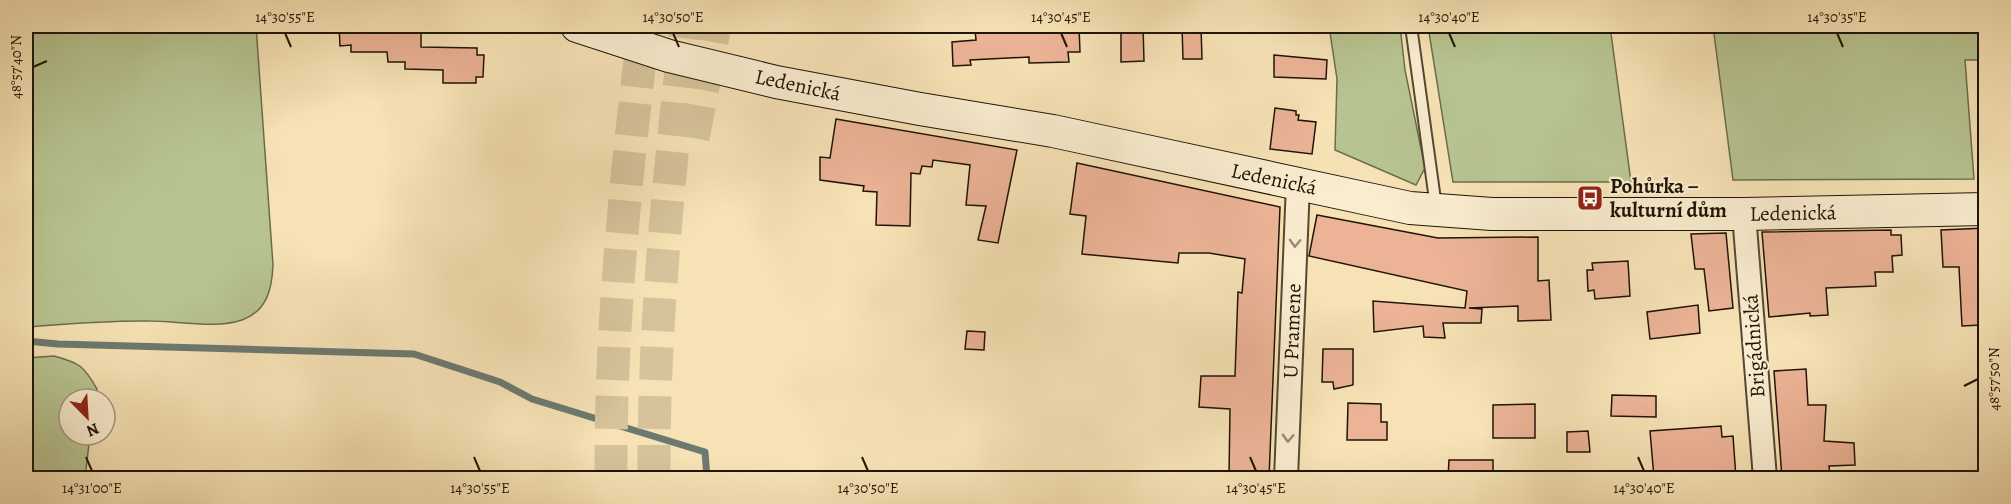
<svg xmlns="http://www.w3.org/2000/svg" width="2011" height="504" viewBox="0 0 2011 504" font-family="Alegreya,serif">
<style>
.green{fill:#b7c491;stroke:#6b6c4c;stroke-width:1.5}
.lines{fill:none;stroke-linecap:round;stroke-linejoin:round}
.stream{stroke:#6c7970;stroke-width:7}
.building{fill:#ecb396;stroke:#1f1406;stroke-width:1.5}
.motorway-tunnel{stroke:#d6c39b;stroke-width:33;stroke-dasharray:33 16;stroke-linecap:butt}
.service-casing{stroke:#554832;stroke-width:14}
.minor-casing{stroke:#554832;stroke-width:26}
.secondary-casing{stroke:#1f1406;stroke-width:34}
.service{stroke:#f9eccf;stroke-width:10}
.minor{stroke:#f9eccf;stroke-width:22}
.secondary{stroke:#f9eccf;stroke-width:32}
.oneway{stroke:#978b75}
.ticks{fill:none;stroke:#1f1406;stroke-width:2}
.labels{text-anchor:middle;stroke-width:4.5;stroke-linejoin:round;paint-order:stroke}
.street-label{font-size:21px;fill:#1f1406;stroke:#f9eccf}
.poi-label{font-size:21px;font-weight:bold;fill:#1f1406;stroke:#f9eccf;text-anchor:start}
.neatline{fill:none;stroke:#1f1406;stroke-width:2}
.ticks-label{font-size:15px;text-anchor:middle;fill:#1f1406}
</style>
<rect width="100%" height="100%" fill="#f6e2b5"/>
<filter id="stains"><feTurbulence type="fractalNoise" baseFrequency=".00333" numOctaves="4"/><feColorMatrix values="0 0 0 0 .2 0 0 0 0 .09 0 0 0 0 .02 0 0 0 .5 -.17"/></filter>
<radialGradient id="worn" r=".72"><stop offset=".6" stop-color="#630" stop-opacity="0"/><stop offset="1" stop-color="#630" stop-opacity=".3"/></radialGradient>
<g class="green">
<path d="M26,26H256L273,265C272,289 267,311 242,320C218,329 176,321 150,321C108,320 67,324 26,327Z"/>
<polygon points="1329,26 1400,26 1405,70 1425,168 1416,185 1335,150 1337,79"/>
<polygon points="1428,26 1610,26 1631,182 1453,182"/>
<polygon points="1713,26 1985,26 1985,60 1965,60 1974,179 1733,180"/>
<path d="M54,356C80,363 84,366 97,389L95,399H69V435H90L85,478H26V358Z"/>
</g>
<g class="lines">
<polyline class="stream" points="26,341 58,344 414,354 500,382 532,399 705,452 707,478"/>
</g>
<g class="building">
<polygon points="339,26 370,26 370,30 421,28 421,47 477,48 477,55 484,55 483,77 476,77 476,83 443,83 443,70 405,69 405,62 388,62 387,52 351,52 351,45 340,46"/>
<polygon points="1028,26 1028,29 1079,27 1080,52 1068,52 1069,62 1029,63 1029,57 970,60 971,65 953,66 952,42 976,40 975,29"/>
<polygon points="1121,26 1143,26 1144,61 1121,62"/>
<polygon points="1182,26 1201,26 1202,59 1183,59"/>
<polygon points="1274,55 1327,60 1326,79 1274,77"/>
<polygon points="1275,108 1296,111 1296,115 1299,115 1298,120 1316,122 1312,154 1270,149"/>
<polygon points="836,119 1017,150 998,243 978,240 986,206 966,205 970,165 933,160 932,167 922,166 920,174 911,173 910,226 876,225 877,192 863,191 864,186 820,180 820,157 830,158"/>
<polygon points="1077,163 1280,207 1269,478 1229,478 1230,409 1199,407 1201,376 1235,376 1238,292 1242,293 1245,259 1209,253 1179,253 1178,263 1082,254 1086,216 1070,214"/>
<polygon points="1317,215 1438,238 1538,237 1538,281 1549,280 1551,320 1518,321 1518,306 1469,308 1482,309 1481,323 1443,323 1445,338 1424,337 1423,326 1374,332 1373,301 1465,308 1467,291 1309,256"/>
<polygon points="1986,228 1986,305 1979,305 1981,325 1962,326 1959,267 1943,267 1941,230"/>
<polygon points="1891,230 1891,235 1901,235 1902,255 1892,256 1893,272 1875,272 1876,286 1826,288 1828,315 1810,316 1810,313 1769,317 1762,232"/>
<polygon points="1726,233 1733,308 1709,311 1704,269 1695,269 1691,234"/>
<polygon points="1628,261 1630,296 1595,299 1594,290 1588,291 1587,270 1593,270 1592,263"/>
<polygon points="1698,305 1700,333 1650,339 1647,312"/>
<polygon points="967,331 985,332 984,350 965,349"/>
<polygon points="1323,349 1353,349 1353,385 1334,389 1333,382 1322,382"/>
<polygon points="1806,369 1808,405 1826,405 1824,441 1854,443 1855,465 1829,466 1830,475 1812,478 1782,478 1774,371"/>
<polygon points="1612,395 1656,396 1656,417 1611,416"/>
<polygon points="1348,403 1381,404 1381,422 1387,422 1387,440 1347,440"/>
<polygon points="1535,404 1535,438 1493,438 1493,405"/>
<polygon points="1721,426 1722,437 1733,436 1736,478 1654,478 1650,431"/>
<polygon points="1588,431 1590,452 1567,452 1567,432"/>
<polygon points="1449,460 1493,460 1493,478 1448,478"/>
</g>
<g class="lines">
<g class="motorway-tunnel">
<polyline points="693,138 715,26"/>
<path d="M611,478C610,327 626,176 644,26"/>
<path d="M654,478C653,328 669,175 686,26"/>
</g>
<defs>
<polyline id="service" points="1411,26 1436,207"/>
<g id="minor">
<polyline points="1744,214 1765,478"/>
<polyline points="1286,478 1298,184"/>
</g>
<polyline id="secondary" points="577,26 669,56 776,82 920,109 1053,131 1410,208 1492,214 1744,214 1986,209"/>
</defs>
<use href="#service" class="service-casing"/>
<use href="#minor" class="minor-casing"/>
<use href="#secondary" class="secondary-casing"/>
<use href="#service" class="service"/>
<use href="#minor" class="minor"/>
<use href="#secondary" class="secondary"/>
</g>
<defs><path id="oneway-chevron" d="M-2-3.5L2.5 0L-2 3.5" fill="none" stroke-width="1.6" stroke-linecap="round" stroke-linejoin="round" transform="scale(1.5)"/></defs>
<g class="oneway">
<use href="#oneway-chevron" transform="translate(1295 243) rotate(92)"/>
<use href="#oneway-chevron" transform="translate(1288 438) rotate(92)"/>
</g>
<path class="ticks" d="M285,33L291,47M673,33L679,47M1061,33L1067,47M1449,33L1455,47M1837,33L1843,47M33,67L47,61M1964,386L1978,379M86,457L92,471M474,457L480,471M862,457L868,471M1250,457L1256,471M1638,457L1644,471"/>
<defs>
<symbol id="bus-square" viewBox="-11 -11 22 22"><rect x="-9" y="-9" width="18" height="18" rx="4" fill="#8f2418" stroke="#f9eccf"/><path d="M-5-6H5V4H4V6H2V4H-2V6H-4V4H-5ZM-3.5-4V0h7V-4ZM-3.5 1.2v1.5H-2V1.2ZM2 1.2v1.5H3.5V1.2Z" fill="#fff"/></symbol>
</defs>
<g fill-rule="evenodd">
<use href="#bus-square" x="1575" y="183" width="30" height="30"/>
</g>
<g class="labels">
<g class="street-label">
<text transform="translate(798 85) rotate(12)" y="7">Ledenická</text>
<text transform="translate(1274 179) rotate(12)" y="7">Ledenická</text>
<text transform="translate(1793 213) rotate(-1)" y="7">Ledenická</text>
<text transform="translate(1292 331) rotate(-88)" y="7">U Pramene</text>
<text transform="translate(1754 346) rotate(-94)" y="7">Brigádnická</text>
</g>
<g class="poi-label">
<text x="1610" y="193">Pohůrka –<tspan x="1610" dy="24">kulturní dům</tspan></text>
</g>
</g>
<rect width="2011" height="504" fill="none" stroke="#f6e2b5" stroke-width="66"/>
<g transform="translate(87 417) rotate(156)"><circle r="28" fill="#f9eccf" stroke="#a2967f" stroke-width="1.5"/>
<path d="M0-4.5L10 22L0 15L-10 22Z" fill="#8f2418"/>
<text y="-9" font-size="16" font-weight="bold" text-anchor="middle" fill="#1f1406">N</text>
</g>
<rect x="33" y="33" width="1945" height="438" class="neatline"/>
<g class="ticks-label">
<text x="285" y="22">14°30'55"E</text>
<text x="673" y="22">14°30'50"E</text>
<text x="1061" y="22">14°30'45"E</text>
<text x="1449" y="22">14°30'40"E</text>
<text x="1837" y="22">14°30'35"E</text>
<text transform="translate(16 67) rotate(-90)" y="5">48°57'40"N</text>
<text transform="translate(1994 379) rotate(-90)" y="5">48°57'50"N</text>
<text x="92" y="493">14°31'00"E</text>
<text x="480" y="493">14°30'55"E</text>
<text x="868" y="493">14°30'50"E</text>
<text x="1256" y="493">14°30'45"E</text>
<text x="1644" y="493">14°30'40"E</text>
</g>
<rect width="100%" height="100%" filter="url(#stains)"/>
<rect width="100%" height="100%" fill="url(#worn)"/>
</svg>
